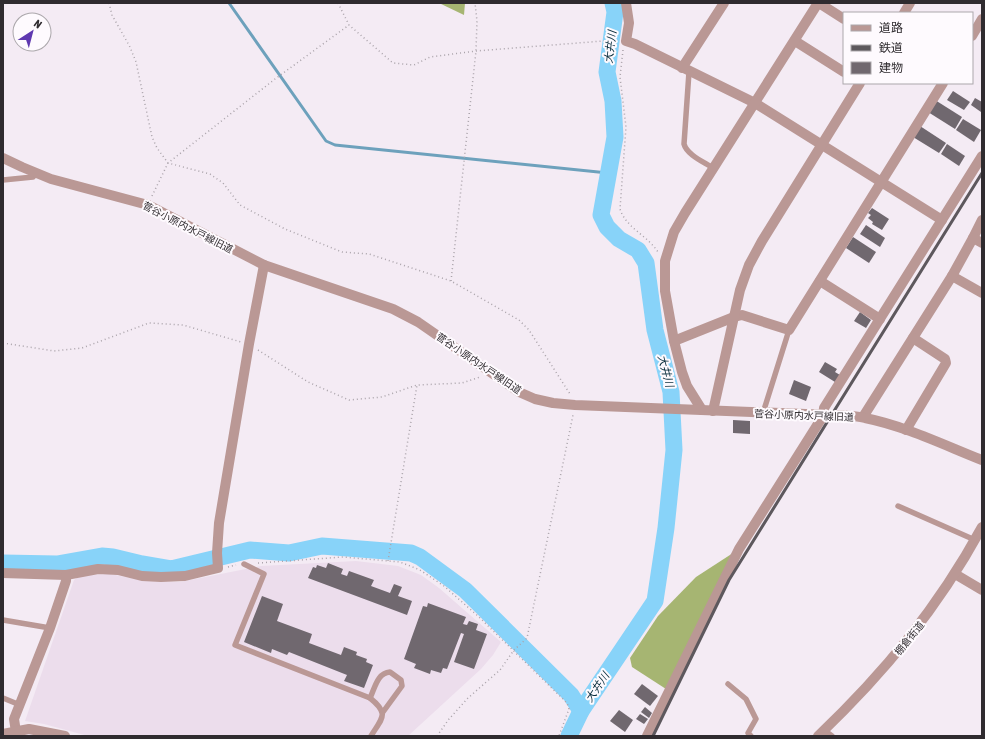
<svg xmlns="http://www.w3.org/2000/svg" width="985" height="739" viewBox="0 0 985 739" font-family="'Asap Condensed','Noto Sans JP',sans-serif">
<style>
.built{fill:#ecddec}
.forest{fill:#a6b572}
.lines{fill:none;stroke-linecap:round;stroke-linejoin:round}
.stream{stroke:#6da1bc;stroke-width:3}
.river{stroke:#88d3f9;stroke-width:17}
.building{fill:#70686f}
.path{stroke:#aaa3aa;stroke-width:1.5;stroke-dasharray:1 3;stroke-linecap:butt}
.service{stroke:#ba9895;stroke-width:5.5}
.minor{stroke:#ba9895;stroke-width:10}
.tertiary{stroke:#ba9895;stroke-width:10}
.rail{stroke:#5d585d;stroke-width:3}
.labels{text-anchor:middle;stroke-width:4;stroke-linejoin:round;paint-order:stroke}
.street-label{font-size:10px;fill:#2f2b2f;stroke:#fefafe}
.water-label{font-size:11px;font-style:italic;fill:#0a2e3d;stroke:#fefafe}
</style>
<rect width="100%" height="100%" fill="#f4ebf4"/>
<polygon class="built" points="356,561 398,566 421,575 439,588 501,642 493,655 481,669 408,736 88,736 44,724 25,721 74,580 81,575 110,574 147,581 180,582 261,566"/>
<g class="forest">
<polygon points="439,3 465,3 464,15"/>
<polygon points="733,553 666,689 632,667 630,658 658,616 696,577"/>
</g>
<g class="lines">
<polyline class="stream" points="229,3 326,141 335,145 608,173"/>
<g class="river">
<polyline points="3,563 57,564 102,556 113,557 142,564 171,569 250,550 289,553 322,546 411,553 420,557 465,590 571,695 581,711"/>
<polyline points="569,736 581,711 655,601 666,528 674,450 671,392 655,330 646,263 638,250 619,239 607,227 601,215 615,137 613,101 607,72 615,12 613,3"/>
</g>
</g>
<g class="building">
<polygon points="953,91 970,102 964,110 947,100"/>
<polygon points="975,98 982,102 981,112 971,105"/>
<polygon points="935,100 962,117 955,129 928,112"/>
<polygon points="963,119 981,130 974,142 956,130"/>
<polygon points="920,126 946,143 939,153 913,137"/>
<polygon points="947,144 965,156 959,166 941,154"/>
<polygon points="872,208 889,219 882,230 872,224 873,222 868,218 871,215 868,213"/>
<polygon points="866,225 885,238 880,247 860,234"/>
<polygon points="853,237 876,252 869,263 846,248"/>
<polygon points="860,312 871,320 866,328 854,321"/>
<polygon points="825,362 837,369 835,372 840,375 835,382 819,372"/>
<polygon points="794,380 811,387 806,401 789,394"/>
<polygon points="733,420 750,421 750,434 733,433"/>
<polygon points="328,563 343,569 341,574 347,576 349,571 374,580 371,586 390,593 394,584 402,587 398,596 412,601 407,615 308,578 313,567 316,568 317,565 326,568"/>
<polygon points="262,596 283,604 277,621 312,634 309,643 341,655 344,647 357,652 356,655 367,659 366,662 373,665 364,688 344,681 347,675 289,652 287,655 272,649 271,653 244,642"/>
<polygon points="428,603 466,617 463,624 467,625 469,621 478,624 476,630 487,634 474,669 454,662 464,634 461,633 447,669 443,668 441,673 431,670 430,674 414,668 416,664 404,659 423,606 427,607"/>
<polygon points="642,684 658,696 650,706 634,694"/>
<polygon points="645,707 652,713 649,718 641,712"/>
<polygon points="619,710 633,720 625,732 610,721"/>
<polygon points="640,714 648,719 644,724 636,719"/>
</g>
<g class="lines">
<g class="path">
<polyline points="109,3 112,15 130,47 136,62 152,137 157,148 168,163 210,174 223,183 240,205 285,229 342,252 369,254 451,281 519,320 529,330 570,394"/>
<polyline points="338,3 349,25 393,63 414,65 430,57 476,51 603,41 617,41"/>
<path d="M623,50L620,77L626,127L620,209C626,228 647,235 658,252"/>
<polyline points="152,196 168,163 275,79 349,25"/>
<polyline points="451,281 476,51 477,21 475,3"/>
<polyline points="3,343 54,351 82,348 149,323 183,325 241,342"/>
<polyline points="258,350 308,382 349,400 382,397 417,385 462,383 480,377"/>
<polyline points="388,561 417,385"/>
<polyline points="258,563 343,557 400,562 420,570 444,586 479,617 567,703 569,709 559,736"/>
<polyline points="228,567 236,565"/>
<polyline points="437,736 449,719 468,698 500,670 514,650 527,638 573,415"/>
</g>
<g class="service">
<path d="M689,72L684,144C687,155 704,162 713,168"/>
<polyline points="3,180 33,177 36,173"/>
<polyline points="763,413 789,330"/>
<polyline points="898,506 975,540"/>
<path d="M244,564L264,574L235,645L370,698C390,714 382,718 371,736"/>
<polyline points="3,620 50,628"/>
<polyline points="728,684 746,699 756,719 748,733 751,736"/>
<polyline points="3,698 20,705"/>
<path d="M370,698C375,688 377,673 390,672L401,680L402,686L383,712"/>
<polyline points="824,730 832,736"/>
</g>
<g class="minor">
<polyline points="626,3 629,23 626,41 635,44 755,103 942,220"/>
<polyline points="819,3 844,19"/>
<polyline points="904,13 910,3"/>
<polyline points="972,36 982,19"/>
<polyline points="795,41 844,72"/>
<polyline points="682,68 724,3"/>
<polyline points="973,238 982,220"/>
<polyline points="952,276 982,293"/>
<polyline points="820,281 880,319"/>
<polyline points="674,341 734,317 742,315 789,330 943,83"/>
<polyline points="702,410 687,386 682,372 674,341 665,291 665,261 674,232 685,213 818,3"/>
<polyline points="713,411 740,290 749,265 762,241 860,83"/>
<polyline points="863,417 952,276 973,238 982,243"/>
<polyline points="906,430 946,363 945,359 913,338"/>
<polyline points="3,573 66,575 98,569 118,570 142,576 161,577 185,576 218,568 217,553 219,523 249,344 264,265"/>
<polyline points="955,574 982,590"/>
<polyline points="16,732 14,719 50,628 66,581 66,575"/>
<polyline points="3,734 29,729 65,736"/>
<polyline points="647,736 739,549 823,416 824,408 982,156"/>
</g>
<g class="tertiary">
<path d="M3,158L22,167L51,179L148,205L264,265L393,309L418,322L519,392L535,399L553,403L575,405L831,415C842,416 854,415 865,418C905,426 944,445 982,460"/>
<path d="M818,736C884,673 938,608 982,527"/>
</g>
<polyline class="rail" points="653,736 729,580 982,173"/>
</g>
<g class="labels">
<g class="street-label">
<text transform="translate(188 227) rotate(27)" y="4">菅谷小原内水戸線旧道</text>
<text transform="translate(479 363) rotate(34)" y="4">菅谷小原内水戸線旧道</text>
<text transform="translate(804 415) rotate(2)" y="4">菅谷小原内水戸線旧道</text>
<text transform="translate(909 638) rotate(-51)" y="4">棚倉街道</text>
</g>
<g class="water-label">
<text transform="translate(610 47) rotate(-83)" y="4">大井川</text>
<text transform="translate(666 371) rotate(75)" y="4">大井川</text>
<text transform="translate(597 687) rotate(-56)" y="4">大井川</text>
</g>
</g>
<rect width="985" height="739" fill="none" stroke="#2f2b2f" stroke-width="8"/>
<rect x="843" y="12" width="130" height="72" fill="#fefafe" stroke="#aba7ab"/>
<rect x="851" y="25" width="20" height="6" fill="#ba9895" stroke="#aba7ab"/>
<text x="879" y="32" font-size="12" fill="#2f2b2f">道路</text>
<rect x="851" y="45" width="20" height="6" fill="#5d585d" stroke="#aba7ab"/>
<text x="879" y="52" font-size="12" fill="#2f2b2f">鉄道</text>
<rect x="851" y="62" width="20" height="12" fill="#70686f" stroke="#aba7ab"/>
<text x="879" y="72" font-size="12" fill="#2f2b2f">建物</text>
<g transform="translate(32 32) rotate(36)"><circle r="19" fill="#fefafe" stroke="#aba7ab"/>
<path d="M0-3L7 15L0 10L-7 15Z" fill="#5f38b0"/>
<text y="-6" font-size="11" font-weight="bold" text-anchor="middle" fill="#2f2b2f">N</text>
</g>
</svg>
